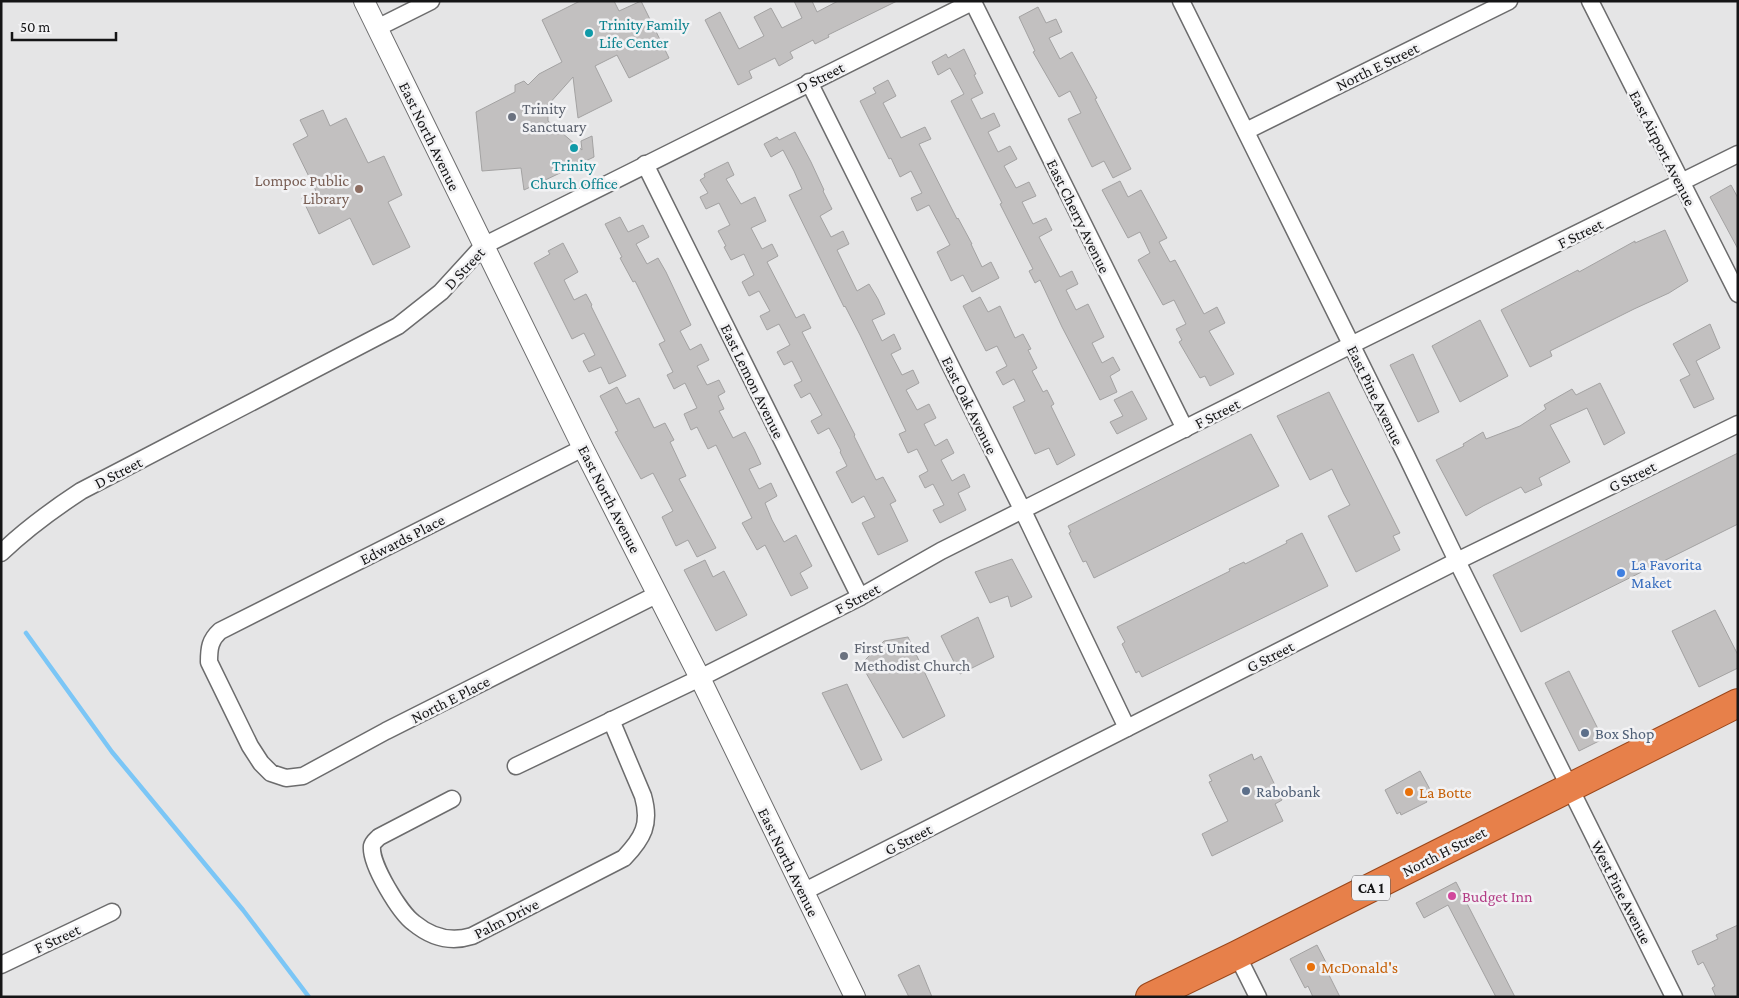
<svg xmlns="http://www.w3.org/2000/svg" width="1739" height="998" viewBox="0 0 1739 998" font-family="'Crimson Pro',serif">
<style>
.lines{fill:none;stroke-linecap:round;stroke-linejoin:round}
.stream{stroke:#7bc6f6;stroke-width:4.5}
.building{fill:#c2c0c0;stroke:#a3a2a2}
.minor-casing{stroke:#6c6c6d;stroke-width:19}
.tertiary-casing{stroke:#6c6c6d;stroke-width:22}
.trunk-casing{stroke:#9a461a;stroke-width:30}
.minor{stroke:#fff;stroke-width:16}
.tertiary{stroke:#fff;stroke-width:20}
.trunk{stroke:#e7804a;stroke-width:28}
.culture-dot{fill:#0f9aa8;stroke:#f2f2f4;stroke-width:2}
.worship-dot{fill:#6b7280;stroke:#f2f2f4;stroke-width:2}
.education-dot{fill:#8d6e63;stroke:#f2f2f4;stroke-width:2}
.shop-dot{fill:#3f7fe0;stroke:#f2f2f4;stroke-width:2}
.service-dot{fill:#5c6f8a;stroke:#f2f2f4;stroke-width:2}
.food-dot{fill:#e8710a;stroke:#f2f2f4;stroke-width:2}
.hotel-dot{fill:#d1479c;stroke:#f2f2f4;stroke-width:2}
.labels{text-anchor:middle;stroke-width:5;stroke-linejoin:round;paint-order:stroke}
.shield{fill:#f2f2f4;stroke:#575759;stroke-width:1}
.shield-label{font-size:15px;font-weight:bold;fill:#151516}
.culture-label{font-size:16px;fill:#0d838f;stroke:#f2f2f4;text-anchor:start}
.street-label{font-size:16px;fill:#151516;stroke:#f2f2f4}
.worship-label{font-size:16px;fill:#5b616d;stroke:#f2f2f4;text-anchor:start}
.education-label{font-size:16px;fill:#785e54;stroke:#f2f2f4;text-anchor:end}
.shop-label{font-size:16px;fill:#366cbe;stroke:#f2f2f4;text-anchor:start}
.service-label{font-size:16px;fill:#4e5e75;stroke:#f2f2f4;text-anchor:start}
.food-label{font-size:16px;fill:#c56008;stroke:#f2f2f4;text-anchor:start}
.hotel-label{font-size:16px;fill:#b23c85;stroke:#f2f2f4;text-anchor:start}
</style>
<rect width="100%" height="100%" fill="#e5e5e6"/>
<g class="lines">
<polyline class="stream" points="26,633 112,752 243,910 309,997"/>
</g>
<g class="building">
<polygon points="580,1 614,1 619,11 641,1 669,58 629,78 617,55 595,66 612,101 578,118 573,77 548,105 548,121 582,150 581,141 592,136 594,157 524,190 521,168 482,171 476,112 515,92 515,85 524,81 528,85 539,74 562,62 542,20"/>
<polygon points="794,1 812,1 817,12 838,1 897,1 828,35 829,37 815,44 813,40 790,52 793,58 779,66 775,58 749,71 752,78 738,85 705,20 720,12 739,49 764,36 754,17 771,8 782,28 802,18"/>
<polygon points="1038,7 1046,23 1056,19 1062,32 1049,38 1060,59 1072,52 1097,98 1095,99 1131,169 1113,178 1104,161 1092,167 1068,119 1081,113 1070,91 1059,97 1033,52 1035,51 1019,17"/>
<polygon points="964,49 976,74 974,75 983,93 971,99 981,119 994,113 1000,126 988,132 998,152 1010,146 1017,159 1004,166 1016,188 1029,182 1036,196 1022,202 1033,224 1046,218 1052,230 1039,237 1060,277 1072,271 1078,284 1066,290 1076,310 1088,304 1104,337 1092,343 1102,363 1113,357 1120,370 1110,376 1117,392 1100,400 1062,327 1040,280 1035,283 1029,271 1033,269 1000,204 1002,203 951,101 964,94 950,68 938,75 932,62 946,54 948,58"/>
<polygon points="888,80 896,96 883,103 901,138 925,127 931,139 919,144 957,219 958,218 972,244 971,244 982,267 991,262 999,278 972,292 963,275 951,281 937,252 950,245 929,205 917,211 911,198 922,193 911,171 900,177 891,158 889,159 860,101 876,93 873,88"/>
<polygon points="323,110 330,126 346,118 368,163 384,156 402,195 388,202 410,247 373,265 350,218 319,234 302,198 316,191 293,144 308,136 300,120"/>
<polygon points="795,132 811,162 824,190 823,191 832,209 820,216 831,237 843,231 849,244 837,250 857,291 869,284 878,299 885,314 872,320 882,341 894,334 901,349 891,354 902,375 913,370 919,383 906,390 917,410 929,404 936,418 924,424 935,446 947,439 954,453 941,460 952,481 964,474 970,487 958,493 966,510 940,523 933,510 944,505 933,484 925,488 919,476 928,471 917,449 908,453 899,434 906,431 860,335 845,306 844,307 789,195 802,189 794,171 783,150 771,157 764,144 777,137 779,140"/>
<polygon points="728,162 734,175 726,179 741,204 755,197 766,221 751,228 762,249 772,244 778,256 767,262 796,318 804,314 811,328 802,332 855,435 854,436 876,480 883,477 896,501 890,504 908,541 878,555 862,523 875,517 864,496 852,503 836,472 847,466 840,452 841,451 829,428 818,434 811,421 822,415 810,393 801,398 794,385 802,381 792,361 784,365 777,352 790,345 779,324 767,330 760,316 770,311 759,291 749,296 742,282 754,275 744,254 731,260 724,247 726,246 718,231 730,225 719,203 706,209 700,197 708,193 700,180 705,177 704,174"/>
<polygon points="1120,181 1128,197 1141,190 1167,238 1159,242 1170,262 1175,260 1204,314 1217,307 1225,323 1209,331 1234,374 1210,386 1205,376 1200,378 1179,342 1182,340 1176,329 1186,324 1174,300 1163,305 1138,260 1150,253 1140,232 1128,238 1102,190"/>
<polygon points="1731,185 1738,198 1738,249 1710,197"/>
<polygon points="620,217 628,232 643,225 649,237 636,244 647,264 658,258 666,272 691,325 680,331 690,350 701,344 709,360 697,366 707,385 719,380 725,392 718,396 724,409 719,411 733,438 745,432 754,449 761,464 749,469 759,489 771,483 777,496 765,503 772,520 784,542 796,535 812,566 800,573 808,588 791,596 765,545 757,550 742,523 752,518 716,445 708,449 697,427 691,430 684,414 697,408 685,383 674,389 667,375 673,372 659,344 665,341 635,281 633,282 620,258 622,257 605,224"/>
<polygon points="1665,230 1688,281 1669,293 1634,309 1550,351 1552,356 1530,367 1501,310 1578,270 1579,272 1635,241 1635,243"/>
<polygon points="563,243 578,272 564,280 574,300 586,294 592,305 591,306 626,376 609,384 601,367 589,372 583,361 595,355 584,333 572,339 534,263 550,254 548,251"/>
<polygon points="980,297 988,312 1000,306 1015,338 1023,334 1031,349 1028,350 1037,368 1032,371 1043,392 1047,390 1054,404 1051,406 1075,455 1057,465 1049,448 1035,454 1013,407 1025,401 1014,379 1003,385 996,372 1007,366 997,346 986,351 963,306"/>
<polygon points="1480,320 1508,376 1460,402 1432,346"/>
<polygon points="1710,324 1720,348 1696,361 1714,399 1694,408 1680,380 1690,375 1673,344"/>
<polygon points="1413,354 1439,412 1418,422 1390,365"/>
<polygon points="1600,383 1625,433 1604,445 1587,408 1550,425 1570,462 1539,478 1542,485 1525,493 1521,487 1483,506 1466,516 1436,460 1464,446 1463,444 1483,432 1486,439 1520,426 1546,409 1544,405 1572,389 1576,395"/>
<polygon points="617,387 626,404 639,398 654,428 665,423 674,440 670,442 686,476 679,479 716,548 697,557 688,540 676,546 662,517 673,511 653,473 641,479 615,432 618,431 600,396"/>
<polygon points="1132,391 1147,419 1117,434 1110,422 1123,416 1114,400"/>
<polygon points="1329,392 1400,533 1393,536 1400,550 1356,572 1328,516 1350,505 1344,494 1332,469 1310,480 1277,416"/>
<polygon points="1251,434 1279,486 1094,578 1086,561 1083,562 1069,533 1071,532 1068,526"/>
<polygon points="1738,453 1738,524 1521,632 1493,575"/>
<polygon points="1302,533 1328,586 1142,677 1139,671 1136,673 1122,644 1125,642 1117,627 1230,571 1229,569 1244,562 1245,564 1287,543 1286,541"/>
<polygon points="1012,559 1032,597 1011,607 1008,596 990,603 975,572"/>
<polygon points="705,560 713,577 724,571 747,615 716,631 684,570"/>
<polygon points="1715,610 1738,655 1738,668 1699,687 1672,631"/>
<polygon points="978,617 994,657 960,674 941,636"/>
<polygon points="908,637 945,716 903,738 861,664 884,641"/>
<polygon points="1569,671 1603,739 1579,751 1545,683"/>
<polygon points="847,684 882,760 861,770 822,693"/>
<polygon points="1252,754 1254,760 1261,756 1282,800 1275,804 1283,821 1212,856 1202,834 1228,821 1209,782 1212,781 1209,775"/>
<polygon points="1420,771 1433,795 1425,799 1427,802 1401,815 1400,812 1397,814 1385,790"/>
<polygon points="1456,882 1515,997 1496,997 1448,905 1424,918 1416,903"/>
<polygon points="1738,925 1738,997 1716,997 1712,988 1715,986 1703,962 1698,965 1692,951 1718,939 1716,935"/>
<polygon points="1317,945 1332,974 1329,975 1340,997 1313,997 1308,986 1305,988 1290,959"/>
<polygon points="919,965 932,997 909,997 898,975"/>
</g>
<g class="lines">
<defs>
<g id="minor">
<polyline points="1181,1 1406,455 1457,561 1674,997"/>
<polyline points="1590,1 1738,294"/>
<polyline points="973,2 1185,429"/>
<polyline points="377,28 431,1"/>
<polyline points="809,82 1023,511 1127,728"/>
<polyline points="1246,131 1509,1"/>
<polyline points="645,164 860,597"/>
<path d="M583,448L220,631C210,640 209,648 209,662L250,746L261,763L271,773L286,778L303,776L386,731L658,594"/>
<path d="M1,553C26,529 52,510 81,491L398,326L441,292L483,246L974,1"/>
<polyline points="516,766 700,678 860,597 941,551 1351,345 1738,154"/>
<path d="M452,799L379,837C376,840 373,842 372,846C370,864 400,913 414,923C431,937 450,943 472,936L624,858C643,838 651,824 643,796L611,720"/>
<polyline points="803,892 1457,561 1738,424"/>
<polyline points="1237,955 1258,997"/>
<polyline points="1,965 112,912"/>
</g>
<polyline id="tertiary" points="364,1 583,448 700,678 855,997"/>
<polyline id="trunk" points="1150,997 1237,955 1738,703"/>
</defs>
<use href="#minor" class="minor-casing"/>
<use href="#tertiary" class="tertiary-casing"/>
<use href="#trunk" class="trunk-casing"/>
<use href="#minor" class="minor"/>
<use href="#tertiary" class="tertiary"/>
<use href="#trunk" class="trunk"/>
</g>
<g class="culture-dot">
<circle cx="589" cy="33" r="5"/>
<circle cx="574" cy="148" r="5"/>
</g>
<g class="worship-dot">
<circle cx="512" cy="117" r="5"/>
<circle cx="844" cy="656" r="5"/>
</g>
<circle class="education-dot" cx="359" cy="189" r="5"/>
<circle class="shop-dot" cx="1621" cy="573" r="5"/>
<g class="service-dot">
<circle cx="1585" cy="733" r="5"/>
<circle cx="1246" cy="791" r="5"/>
</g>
<g class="food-dot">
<circle cx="1409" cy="792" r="5"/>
<circle cx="1311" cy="967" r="5"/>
</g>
<circle class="hotel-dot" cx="1452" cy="896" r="5"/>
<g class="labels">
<rect class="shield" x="1352" y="875.5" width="38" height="25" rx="4"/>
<g class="shield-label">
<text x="1371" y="893">CA 1</text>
</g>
<g class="culture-label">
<text x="599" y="30">Trinity Family<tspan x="599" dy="18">Life Center</tspan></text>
<text x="574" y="171" text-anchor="middle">Trinity<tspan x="574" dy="18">Church Office</tspan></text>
</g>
<g class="street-label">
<text transform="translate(1377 66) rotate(-26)" y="6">North E Street</text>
<text transform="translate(820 77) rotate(-26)" y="6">D Street</text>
<text transform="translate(430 136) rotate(64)" y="6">East North Avenue</text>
<text transform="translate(1663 148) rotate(63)" y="6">East Airport Avenue</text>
<text transform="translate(1079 216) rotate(64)" y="6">East Cherry Avenue</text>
<text transform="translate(1580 233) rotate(-26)" y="6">F Street</text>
<text transform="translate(464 268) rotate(-47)" y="6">D Street</text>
<text transform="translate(753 381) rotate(64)" y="6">East Lemon Avenue</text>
<text transform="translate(1376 395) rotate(64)" y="6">East Pine Avenue</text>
<text transform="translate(970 405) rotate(64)" y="6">East Oak Avenue</text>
<text transform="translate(1217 413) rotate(-27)" y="6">F Street</text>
<text transform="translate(118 472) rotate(-27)" y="6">D Street</text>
<text transform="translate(1632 476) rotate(-26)" y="6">G Street</text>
<text transform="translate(610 499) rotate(63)" y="6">East North Avenue</text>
<text transform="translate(402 539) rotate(-27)" y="6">Edwards Place</text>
<text transform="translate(857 598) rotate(-28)" y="6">F Street</text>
<text transform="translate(1270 656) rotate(-27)" y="6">G Street</text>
<text transform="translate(450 699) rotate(-27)" y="6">North E Place</text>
<text transform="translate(908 839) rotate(-27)" y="6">G Street</text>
<text transform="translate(1444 851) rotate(-27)" y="6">North H Street</text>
<text transform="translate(789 862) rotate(64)" y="6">East North Avenue</text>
<text transform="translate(1622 892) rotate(63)" y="6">West Pine Avenue</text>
<text transform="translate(506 918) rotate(-27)" y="6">Palm Drive</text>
<text transform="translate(57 938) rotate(-25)" y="6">F Street</text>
</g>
<g class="worship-label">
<text x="522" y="114">Trinity<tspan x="522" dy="18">Sanctuary</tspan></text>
<text x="854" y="653">First United<tspan x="854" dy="18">Methodist Church</tspan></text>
</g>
<g class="education-label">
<text x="349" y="186">Lompoc Public<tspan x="349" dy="18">Library</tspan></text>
</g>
<g class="shop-label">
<text x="1631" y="570">La Favorita<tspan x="1631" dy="18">Maket</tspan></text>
</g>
<g class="service-label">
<text x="1595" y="739">Box Shop</text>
<text x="1256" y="797">Rabobank</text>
</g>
<g class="food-label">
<text x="1419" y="798">La Botte</text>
<text x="1321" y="973">McDonald's</text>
</g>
<g class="hotel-label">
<text x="1462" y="902">Budget Inn</text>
</g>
</g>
<rect width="1739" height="998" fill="none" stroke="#151516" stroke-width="5"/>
<path d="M12 32v8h104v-8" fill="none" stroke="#151516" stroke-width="2.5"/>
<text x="20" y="32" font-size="15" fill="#151516" stroke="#f2f2f4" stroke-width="4" paint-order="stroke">50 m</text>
</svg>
